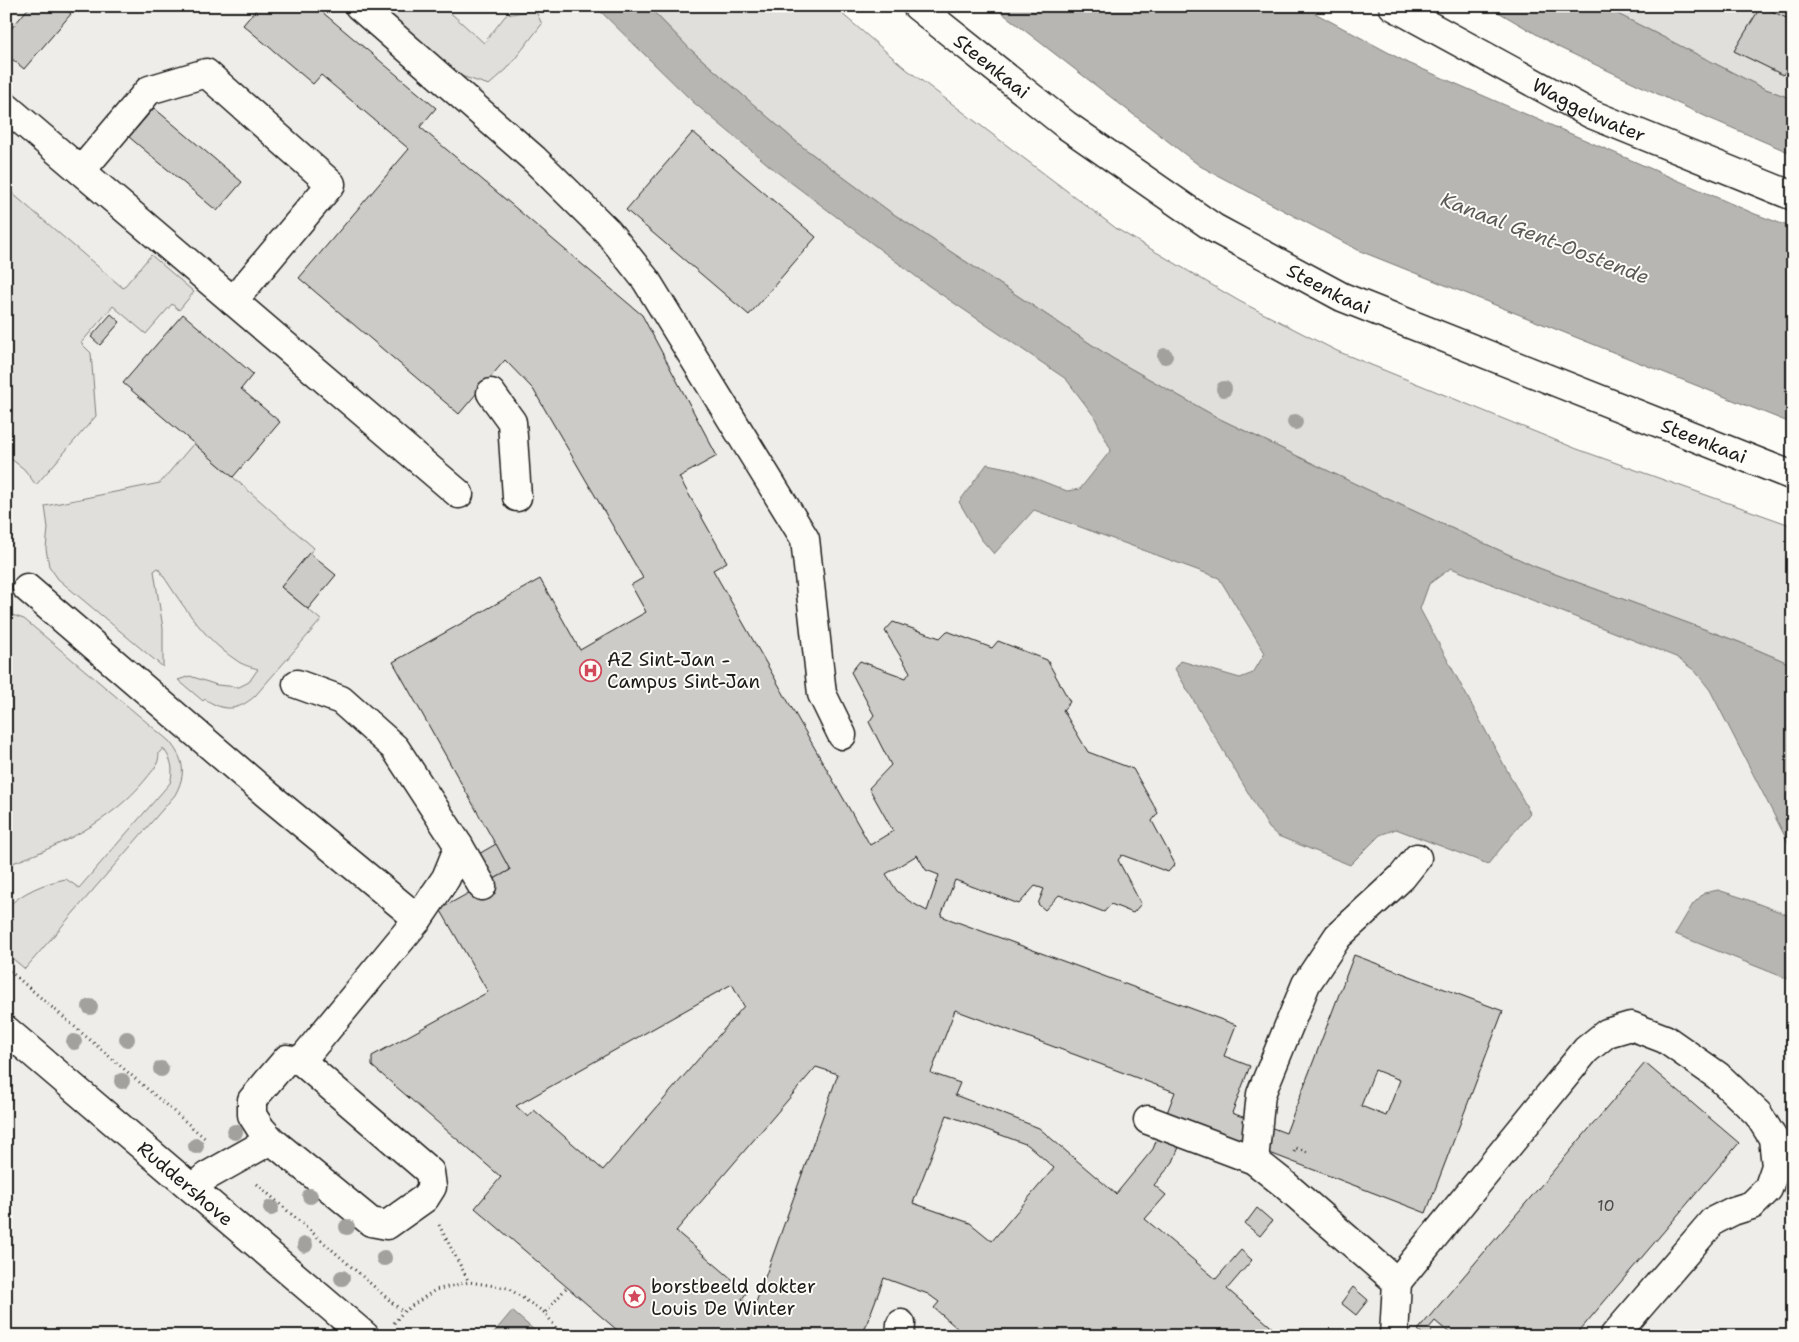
<svg xmlns="http://www.w3.org/2000/svg" width="1799" height="1342" viewBox="0 0 1799 1342" font-family="'Shantell Sans',sans-serif">
<style>
.built{fill:#eeede9}
.green{fill:#e0dfdb;stroke:#7e7e7c}
.water{fill:#b7b6b2;stroke:#797876}
.building{fill:#cccbc8;stroke:#1c1c1c;fill-rule:evenodd}
.lines{fill:none;stroke-linecap:round;stroke-linejoin:round}
.minor-casing{stroke:#1c1c1c;stroke-width:31}
.path{stroke:#1c1c1c;stroke-width:3;stroke-dasharray:1 4;stroke-linecap:butt}
.minor{stroke:#fdfcf7;stroke-width:28}
.tree{fill:#a2a19e}
.labels{text-anchor:middle;stroke-width:4;stroke-linejoin:round;paint-order:stroke}
.number-label{font-size:16px;fill:#484847}
.street-label{font-size:19px;fill:#1c1c1c;stroke:#fdfcf7}
.poi-label{font-size:19px;fill:#1c1c1c;stroke:#fdfcf7;text-anchor:start}
.water-label{font-size:20px;font-style:italic;fill:#5a5a58;stroke:#fdfcf7}
</style>
<rect width="100%" height="100%" fill="#fdfcf7"/>
<filter id="ink" filterUnits="userSpaceOnUse"><feTurbulence type="fractalNoise" baseFrequency=".02" numOctaves="2"/><feDisplacementMap in="SourceGraphic" scale="10" xChannelSelector="R" yChannelSelector="G"/><feConvolveMatrix kernelMatrix="1 2 1 2 8 2 1 2 1" color-interpolation-filters="sRGB"/></filter>
<g filter="url(#ink)">
<polygon class="built" points="6,6 595,6 693,102 777,172 926,284 1066,379 1094,416 1111,451 1080,489 1067,491 1012,469 1034,510 1219,578 1265,653 1253,673 1240,678 1181,661 1175,669 1268,827 1278,836 1349,865 1380,835 1396,829 1488,864 1530,814 1420,608 1429,584 1451,568 1676,657 1695,671 1710,690 1793,852 1793,915 1788,915 1743,898 1717,890 1675,934 1793,981 1793,1336 6,1336"/>
<g class="green">
<polygon points="378,6 443,6 484,43 506,15 535,10 542,24 507,69 489,85 458,75"/>
<polygon points="648,6 833,6 905,68 1117,229 1239,301 1337,351 1577,449 1793,526 1793,665 1739,642 1536,567 1366,489 1220,419 1112,358 889,211 800,145 690,49"/>
<polygon points="1602,6 1793,6 1793,93 1787,97 1763,88"/>
<polygon points="6,188 123,288 151,255 194,292 179,310 172,304 146,334 113,306 81,343 91,353 96,416 36,485 24,469 6,455"/>
<path d="M194,443L314,548L281,587L321,620L255,696C238,711 224,712 205,699L203,701L178,680L190,676L217,685L239,687L249,682L258,669C251,667 242,665 236,660C202,638 180,601 158,568L154,571L163,628V667L58,579L49,566L46,549L48,528L45,506L160,483Z"/>
<path d="M6,613L24,619L169,741C184,759 187,773 175,795L25,969L6,953V908C23,892 44,883 66,879L79,888L170,783C174,769 172,760 163,748L159,753C159,765 153,770 146,779C112,821 60,846 10,864H6Z"/>
</g>
<g class="water">
<polygon points="595,6 648,6 690,49 800,145 889,211 1112,358 1220,419 1366,489 1536,567 1739,642 1793,665 1793,852 1710,690 1695,671 1676,657 1451,568 1429,584 1420,609 1530,813 1488,864 1396,829 1380,835 1350,865 1278,836 1269,828 1175,669 1181,661 1240,678 1253,673 1265,653 1219,578 1034,510 994,554 981,539 959,502 987,464 1012,469 1067,491 1080,489 1111,450 1094,416 1066,379 926,284 777,172 693,102"/>
<polygon points="993,6 1307,6 1313,12 1406,62 1755,214 1793,228 1793,424 1360,251 1200,166"/>
<polygon points="1488,6 1602,6 1763,88 1787,97 1793,93 1793,154 1709,118 1560,48"/>
<polygon points="1718,890 1743,898 1788,915 1793,915 1793,981 1675,934 1693,904 1704,893"/>
<polygon points="512,1311 541,1336 491,1336"/>
</g>
<g class="building">
<polygon points="30,6 62,6 71,14 24,69 6,54 6,35"/>
<path d="M259,6H315L436,108L420,127L642,315L717,456L679,477L727,562L713,570L870,845L893,831L869,788L891,765L869,722L874,715L851,672L860,661L906,678L910,672L885,631L893,622L940,638L947,631L992,648L998,641L1047,660L1070,702L1063,710L1088,752L1133,769L1158,813L1152,821L1175,864L1168,872L1122,855L1118,860L1141,904L1133,913L1111,904L1104,912L1059,895L1045,910L1038,904L1044,889L1035,886L1019,904L955,880L941,916L1236,1025L1224,1056L1250,1066L1232,1113L1286,1133L1354,955L1503,1011L1426,1213L1189,1122L1173,1162L1154,1185L1166,1195L1145,1219L1216,1279L1241,1250L1252,1260L1227,1289L1282,1336H966L934,1308L939,1302L928,1294L884,1278L862,1336H624L475,1208L501,1177L372,1066V1056L488,992L440,909L510,870L393,662L540,579L580,650L646,612L631,585L643,578L533,389L505,360L459,414L299,278L409,149L321,75L313,84L243,25ZM917,855L926,870L939,875L927,911L909,901L897,891L886,874ZM732,984L744,1006L603,1170L534,1110L528,1117L516,1106ZM955,1010L1175,1092L1153,1149L1116,1194L1039,1128L955,1095L960,1083L931,1073ZM816,1067L838,1074L754,1308L742,1299L747,1292L676,1231ZM1375,1070L1400,1080L1386,1116L1361,1106ZM947,1115L1028,1145L1054,1168L992,1241L970,1223L913,1203Z"/>
<polygon points="1761,6 1793,21 1793,59 1783,75 1734,51"/>
<polygon points="154,108 242,182 217,211 129,137"/>
<polygon points="693,132 816,237 749,315 626,210"/>
<polygon points="111,314 120,322 100,345 91,337"/>
<polygon points="183,314 253,374 241,389 280,422 233,477 123,383"/>
<polygon points="309,553 336,575 308,609 281,587"/>
<polygon points="496,844 510,870 473,891 458,866"/>
<polygon points="1645,1063 1739,1143 1575,1336 1453,1336 1435,1321 1429,1328 1437,1336 1425,1336 1418,1330"/>
<polygon points="1257,1208 1272,1221 1260,1236 1245,1224"/>
<polygon points="1353,1287 1368,1300 1356,1315 1341,1303"/>
</g>
<g class="lines">
<defs>
<g id="minor">
<polyline points="359,6 534,159 608,232 646,280 805,539 822,694 842,735"/>
<path id="s1" d="M917,6L1066,125L1214,228L1342,297L1793,476"/>
<path id="s2" d="M1393,6L1591,114L1793,196"/>
<polyline points="6,107 459,494"/>
<polyline points="81,171 149,90 206,73 331,184 233,301"/>
<polyline points="491,393 512,422 517,497"/>
<polyline points="27,588 269,796 418,919"/>
<polyline points="297,684 341,700 395,748 459,846 482,886"/>
<path id="s3" d="M6,1030L365,1336"/>
<polyline points="301,1061 418,919 446,878 459,846"/>
<polyline points="1148,1120 1254,1160 1283,1183 1397,1282 1394,1336"/>
<polyline points="1254,1160 1261,1094 1306,984 1338,936 1402,877 1417,858"/>
<polyline points="192,1188 207,1176 271,1140 371,1222 387,1225 425,1198 432,1187 430,1172 301,1061 287,1059 252,1100 252,1115 261,1129 271,1140"/>
<polyline points="1397,1282 1586,1050 1607,1033 1631,1026 1665,1039 1718,1076 1758,1114 1773,1138 1776,1166 1768,1189 1752,1205 1733,1211 1713,1221 1614,1336"/>
<polyline points="900,1336 901,1324"/>
</g>
</defs>
<use href="#minor" class="minor-casing"/>
<g class="path">
<polyline points="6,968 207,1140"/>
<polyline points="1294,1152 1296,1148 1307,1152"/>
<polyline points="257,1184 403,1312"/>
<polyline points="439,1225 469,1282"/>
<polyline points="394,1323 403,1312 435,1290 469,1282 508,1288 545,1313"/>
<polyline points="562,1336 545,1313 567,1287"/>
</g>
<use href="#minor" class="minor"/>
</g>
<g class="tree">
<circle cx="1165" cy="356" r="8"/>
<circle cx="1224" cy="389" r="8"/>
<circle cx="1295" cy="422" r="8"/>
<circle cx="90" cy="1007" r="8"/>
<circle cx="127" cy="1039" r="8"/>
<circle cx="74" cy="1042" r="8"/>
<circle cx="161" cy="1069" r="8"/>
<circle cx="122" cy="1081" r="8"/>
<circle cx="235" cy="1132" r="8"/>
<circle cx="196" cy="1146" r="8"/>
<circle cx="310" cy="1196" r="8"/>
<circle cx="271" cy="1208" r="8"/>
<circle cx="347" cy="1227" r="8"/>
<circle cx="305" cy="1245" r="8"/>
<circle cx="384" cy="1258" r="8"/>
<circle cx="342" cy="1278" r="8"/>
</g>
</g>
<defs>
<symbol id="hospital-ring" viewBox="-11 -11 22 22"><circle r="9.5" fill="#fdfcf7" stroke="#d1495b" stroke-width="1.5"/><path d="M-5-5h3v3.5h4V-5h3V5h-3V1.5h-4V5h-3Z" fill="#d1495b"/></symbol>
<symbol id="sight-ring" viewBox="-11 -11 22 22"><circle r="9.5" fill="#fdfcf7" stroke="#d1495b" stroke-width="1.5"/><path d="M0-6L1.8-2.2L6-1.7L2.9 1.2L3.7 5.4L0 3.3L-3.7 5.4L-2.9 1.2L-6-1.7L-1.8-2.2Z" fill="#d1495b"/></symbol>
</defs>
<g fill-rule="evenodd">
<use href="#hospital-ring" x="578" y="658" width="25" height="25"/>
<use href="#sight-ring" x="622" y="1284" width="25" height="25"/>
</g>
<g class="labels">
<g class="number-label">
<text x="1606" y="1211">10</text>
</g>
<g class="street-label">
<text dy="7" stroke="none"><textPath href="#s1" startOffset="96">Steenkaai</textPath></text>
<text dy="7" stroke="none"><textPath href="#s2" startOffset="222">Waggelwater</textPath></text>
<text dy="7" stroke="none"><textPath href="#s1" startOffset="501">Steenkaai</textPath></text>
<text dy="7" stroke="none"><textPath href="#s1" startOffset="906">Steenkaai</textPath></text>
<text dy="7" stroke="none"><textPath href="#s3" startOffset="236">Ruddershove</textPath></text>
</g>
<g class="poi-label">
<text x="607" y="666">AZ Sint-Jan -<tspan x="607" dy="22">Campus Sint-Jan</tspan></text>
<text x="651" y="1293">borstbeeld dokter<tspan x="651" dy="22">Louis De Winter</tspan></text>
</g>
<g class="water-label">
<text transform="translate(1545 238) rotate(21)" y="7">Kanaal Gent-Oostende</text>
</g>
</g>
<rect width="1799" height="1342" fill="none" stroke="#fdfcf7" stroke-width="25"/>
<rect x="12" y="12" width="1774" height="1317" fill="none" stroke="#1c1c1c" stroke-width="2" filter="url(#ink)"/>
</svg>
